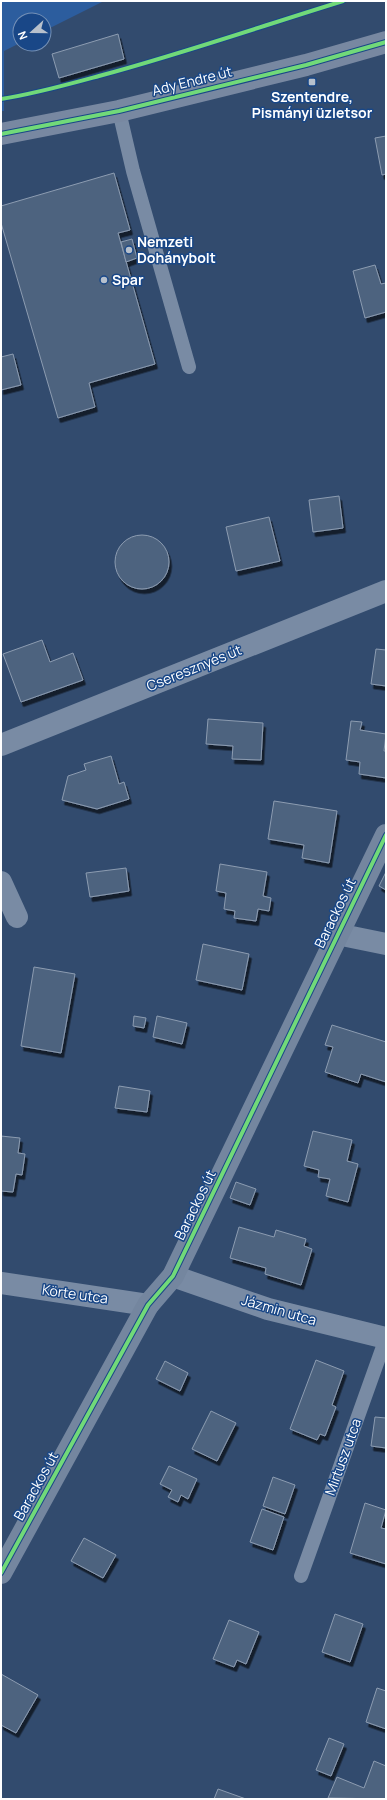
<svg xmlns="http://www.w3.org/2000/svg" width="387" height="1800" viewBox="0 0 387 1800" font-family="Manrope,sans-serif">
<style>
.green{fill:#2c5d9e}
.building{fill:#4e637f;stroke:#8c9cb1;filter:url(#shadow)}
.lines{fill:none;stroke-linecap:round;stroke-linejoin:round}
.lane{stroke:#798ba4;stroke-width:14}
.street{stroke:#798ba4;stroke-width:22}
.secondary{stroke:#74869f;stroke-width:22}
.primary{stroke:#7888a1;stroke-width:22}
.cycleway-casing{stroke:#194787;stroke-width:6}
.cycleway{stroke:#71d979;stroke-width:4}
.poi-dot{fill:#b7c0cc;stroke:#194787;stroke-width:1.5}
.labels{text-anchor:middle;stroke-width:3;stroke-linejoin:round;paint-order:stroke}
.street-label{font-size:14px;fill:#fff;stroke:#194787}
.poi-label{font-size:14px;font-weight:bold;fill:#fff;stroke:#194787;text-anchor:start}
</style>
<defs>
<filter id="shadow"><feDropShadow dx="2.5" dy="4.5" stdDeviation="0" flood-color="#0009"/></filter>
</defs>
<rect width="100%" height="100%" fill="#324b6e"/>
<polygon class="green" points="1,1 104,1 44,31 44,20 20,20 20,43 4,51 4,111 1,111"/>
<g class="building">
<polygon points="118,34 124,59 59,78 52,54"/>
<polygon points="386,136 386,174 382,175 375,138"/>
<polygon points="114,173 130,230 118,233 155,364 89,383 95,407 58,418 1,223 1,206"/>
<polygon points="132,239 137,258 126,262 121,242"/>
<polygon points="375,265 381,284 386,283 386,312 365,318 353,271"/>
<polygon points="13,354 21,385 1,390 1,357"/>
<polygon points="339,496 343,528 313,532 309,500"/>
<polygon points="269,517 280,561 236,571 226,527"/>
<circle cx="142" cy="562" r="27"/>
<polygon points="42,640 50,662 73,653 83,680 21,702 3,654"/>
<polygon points="376,649 386,650 386,686 371,684"/>
<polygon points="208,719 263,723 261,760 232,759 233,746 206,744"/>
<polygon points="351,721 362,722 360,730 386,734 384,751 386,751 386,778 359,774 360,762 346,760"/>
<polygon points="111,756 119,784 124,782 129,799 97,809 62,800 68,776 86,770 84,764"/>
<polygon points="274,801 337,811 329,863 302,858 304,845 268,839"/>
<polygon points="220,864 267,872 263,896 271,898 269,911 258,909 256,921 234,918 235,911 224,909 226,893 216,891"/>
<polygon points="126,868 129,891 90,897 86,873"/>
<polygon points="386,872 386,890 379,886"/>
<polygon points="203,944 249,954 242,990 196,980"/>
<polygon points="34,967 75,974 61,1053 21,1046"/>
<polygon points="134,1016 146,1018 144,1028 133,1026"/>
<polygon points="157,1016 187,1023 182,1044 153,1037"/>
<polygon points="332,1025 386,1042 386,1082 361,1074 358,1083 325,1072 333,1047 325,1045"/>
<polygon points="119,1086 150,1091 147,1112 115,1108"/>
<polygon points="313,1131 352,1140 347,1161 358,1164 348,1202 326,1196 330,1179 318,1177 319,1170 304,1166"/>
<polygon points="1,1136 20,1138 18,1153 25,1154 22,1175 16,1174 13,1192 1,1191"/>
<polygon points="236,1182 256,1189 250,1205 230,1198"/>
<polygon points="239,1227 274,1237 276,1230 306,1239 304,1246 312,1249 301,1285 265,1274 266,1268 230,1258"/>
<polygon points="316,1360 344,1371 332,1405 336,1407 325,1436 320,1434 317,1440 290,1429"/>
<polygon points="165,1361 188,1373 180,1391 156,1379"/>
<polygon points="211,1411 236,1423 217,1461 192,1449"/>
<polygon points="375,1417 386,1418 386,1448 371,1446"/>
<polygon points="169,1466 197,1479 188,1499 181,1495 178,1502 168,1497 172,1490 160,1484"/>
<polygon points="273,1477 295,1485 285,1514 263,1506"/>
<polygon points="365,1503 386,1510 381,1528 386,1529 386,1564 350,1553"/>
<polygon points="262,1509 284,1517 273,1550 250,1542"/>
<polygon points="84,1538 116,1555 103,1578 71,1561"/>
<polygon points="335,1614 363,1624 350,1662 322,1652"/>
<polygon points="229,1620 259,1632 246,1664 237,1660 234,1667 213,1659"/>
<polygon points="1,1674 38,1695 16,1733 1,1725"/>
<polygon points="377,1688 386,1691 386,1729 366,1722"/>
<polygon points="329,1738 344,1744 331,1776 316,1770"/>
<polygon points="374,1761 386,1766 386,1799 328,1798 337,1777 364,1788"/>
<polygon points="218,1789 246,1799 214,1799"/>
</g>
<g class="lines">
<g class="lane">
<polyline points="119,111 133,171 189,367"/>
<polyline points="301,1576 386,1338"/>
</g>
<g class="street">
<polyline points="1,745 386,591"/>
<polyline points="1,882 17,917"/>
<polyline points="337,934 386,944"/>
<polyline points="173,1276 268,1309 386,1338"/>
<polyline points="1,1283 148,1305"/>
</g>
<polyline class="secondary" points="1,1573 148,1305 173,1276 386,835"/>
<polyline class="primary" points="1,134 119,111 306,65 386,42"/>
<defs>
<g id="cycleway">
<path d="M1,99C34,94 66,85 99,76C181,54 262,26 343,1"/>
<polyline points="1,134 119,111 306,65 386,42"/>
<polyline points="1,1573 148,1305 173,1276 386,835"/>
</g>
</defs>
<use href="#cycleway" class="cycleway-casing"/>
<use href="#cycleway" class="cycleway"/>
</g>
<g class="poi-dot">
<rect x="308" y="78" width="8" height="8" rx="2"/>
<circle cx="129" cy="250" r="4"/>
<circle cx="104" cy="280" r="4"/>
</g>
<g class="labels">
<g class="street-label">
<text transform="translate(192 81) rotate(-14)" y="5">Ady Endre út</text>
<text transform="translate(194 668) rotate(-22)" y="5">Cseresznyés út</text>
<text transform="translate(335 913) rotate(-64)" y="5">Barackos út</text>
<text transform="translate(195 1205) rotate(-64)" y="5">Barackos út</text>
<text transform="translate(75 1294) rotate(8)" y="5">Körte utca</text>
<text transform="translate(279 1310) rotate(16)" y="5">Jázmin utca</text>
<text transform="translate(343 1457) rotate(-70)" y="5">Mirtusz utca</text>
<text transform="translate(36 1486) rotate(-61)" y="5">Barackos út</text>
</g>
<g class="poi-label">
<text x="312" y="102" text-anchor="middle">Szentendre,<tspan x="312" dy="16">Pismányi üzletsor</tspan></text>
<text x="137" y="247">Nemzeti<tspan x="137" dy="16">Dohánybolt</tspan></text>
<text x="112" y="285">Spar</text>
</g>
</g>
<rect width="387" height="1800" fill="none" stroke="#ffffff" stroke-width="4"/>
<g transform="translate(32 32) rotate(249)"><circle r="19" fill="#194787" stroke="#7591b7"/>
<path d="M0-3L7 15L0 10L-7 15Z" fill="#b7c0cc"/>
<text y="-6" font-size="11" font-weight="bold" text-anchor="middle" fill="#ffffff">N</text>
</g>
</svg>
